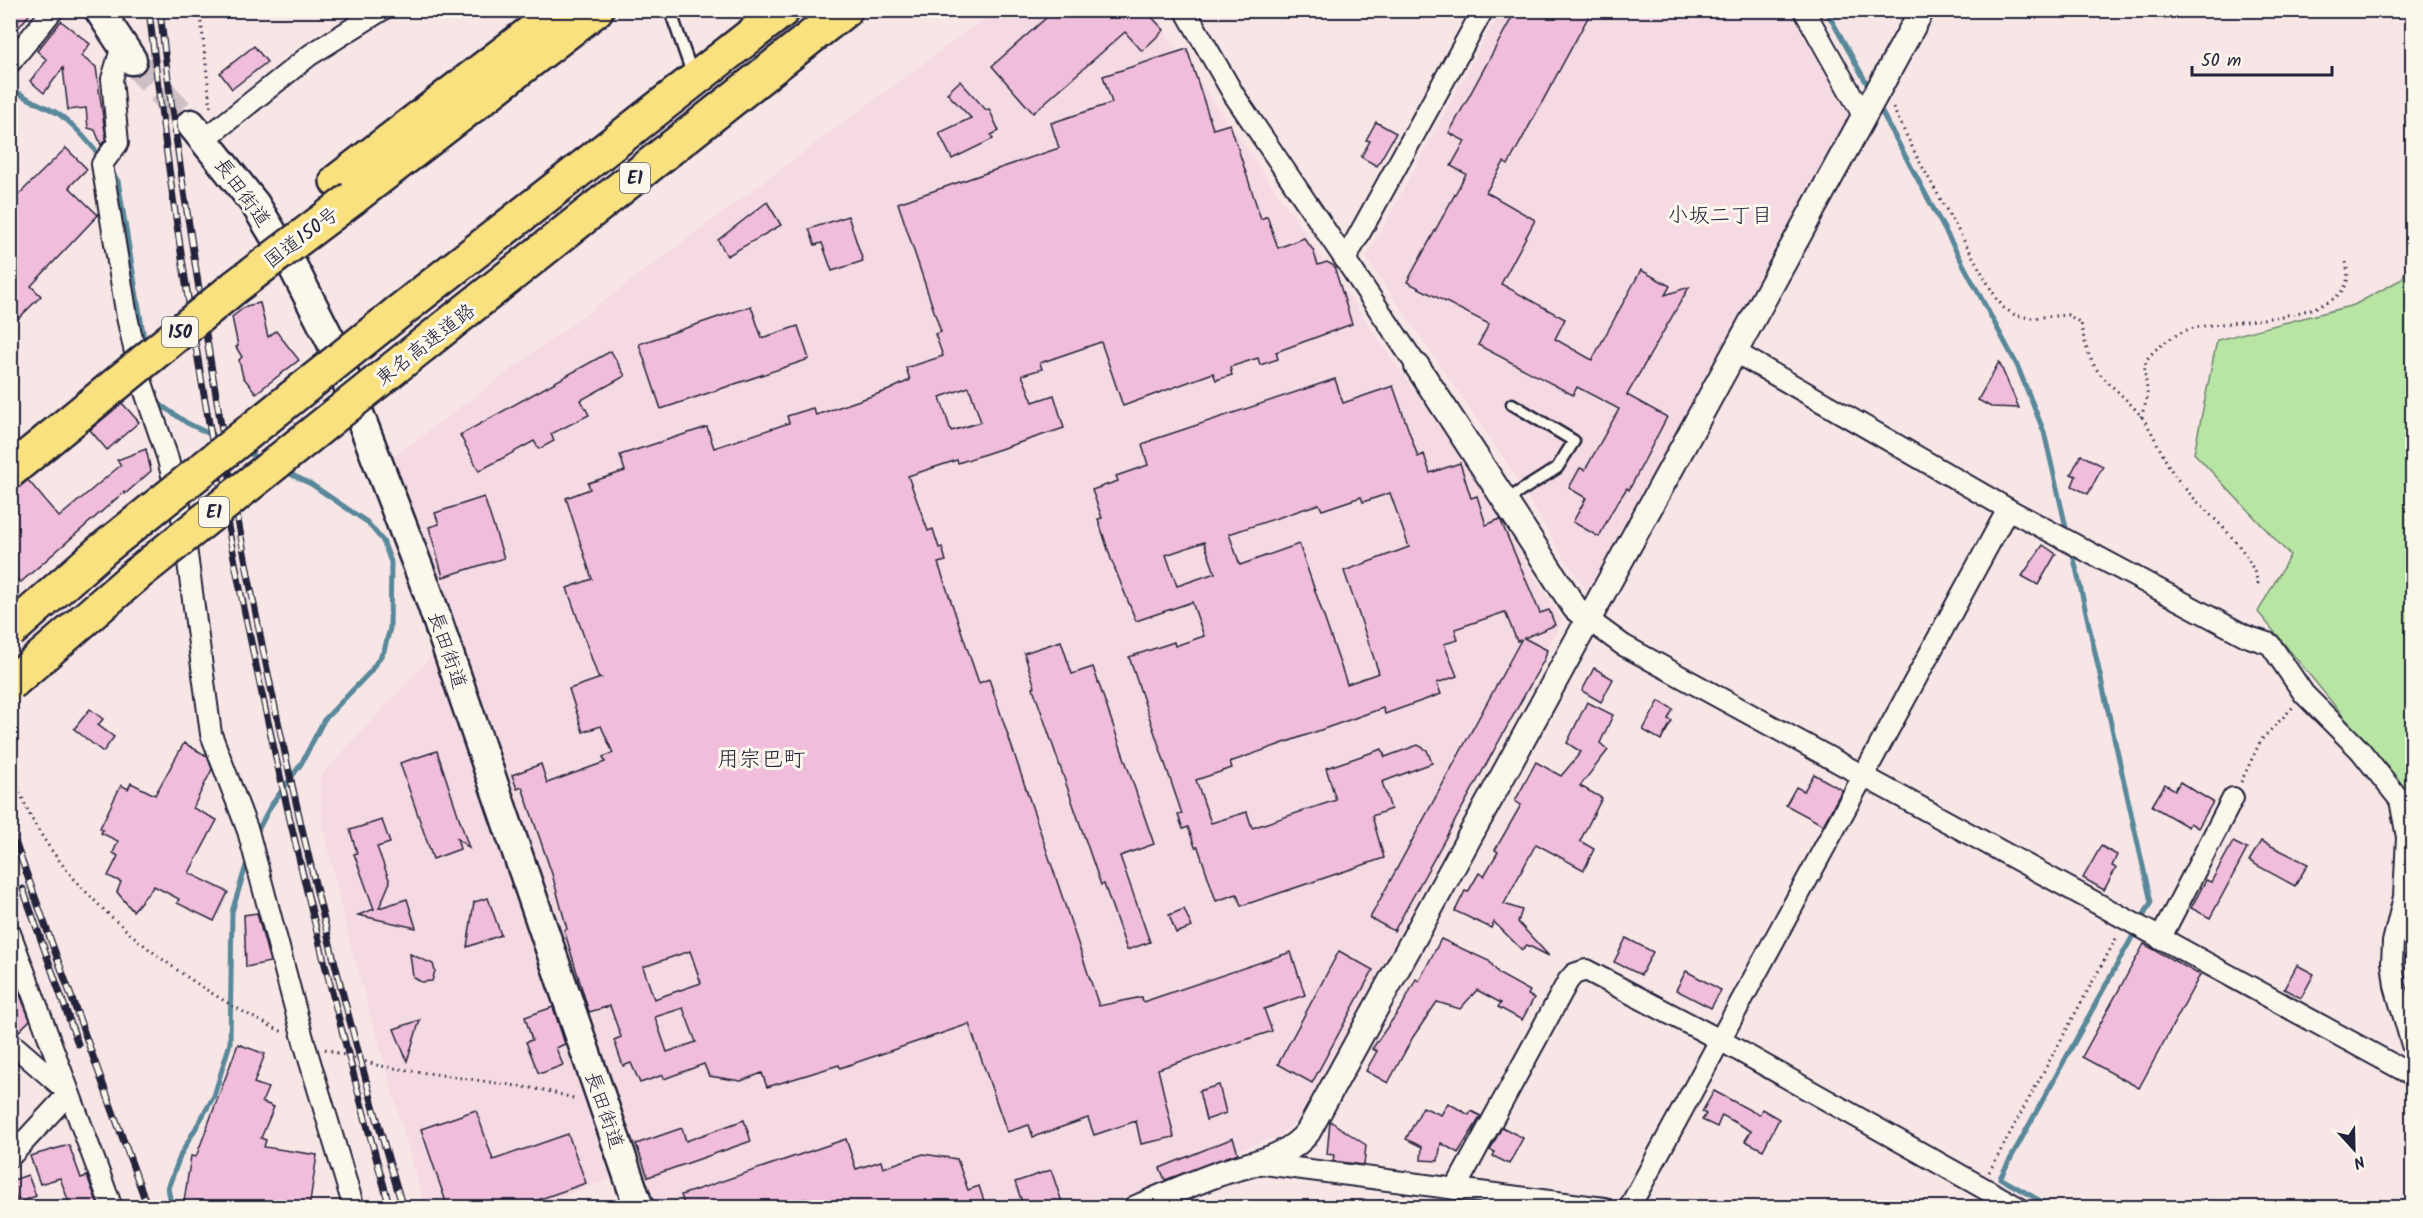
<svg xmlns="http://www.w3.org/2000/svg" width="2423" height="1218" viewBox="0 0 2423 1218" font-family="Kalam,'Klee One',sans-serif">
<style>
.built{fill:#f6dae3}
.green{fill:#b8e5a3;stroke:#6d846f;stroke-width:1.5}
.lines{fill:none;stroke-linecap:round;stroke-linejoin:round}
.stream{stroke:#59889a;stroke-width:5}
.building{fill:#f0bdda;stroke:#22223b;stroke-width:1.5;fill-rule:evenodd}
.secondary-tunnel{stroke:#cdbfc5;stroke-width:28;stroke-dasharray:28 14;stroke-linecap:butt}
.service-casing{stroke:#22223b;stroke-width:15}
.minor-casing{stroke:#22223b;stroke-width:24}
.tertiary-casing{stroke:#22223b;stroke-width:28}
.secondary-casing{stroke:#22223b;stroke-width:33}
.trunk-casing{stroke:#22223b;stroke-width:38}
.motorway-casing{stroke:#22223b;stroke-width:38}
.path{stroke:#22223b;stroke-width:3;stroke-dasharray:1.5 4.5;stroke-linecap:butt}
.service{stroke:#fbf7ec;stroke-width:10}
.minor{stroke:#fbf7ec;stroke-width:20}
.tertiary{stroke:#fbf7ec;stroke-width:24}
.secondary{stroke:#fbf7ec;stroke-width:28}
.trunk{stroke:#fae180;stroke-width:33}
.motorway{stroke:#fae180;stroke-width:33}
.rail-casing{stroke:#22223b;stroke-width:7}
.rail{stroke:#fbf7ec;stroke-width:4.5;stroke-dasharray:14;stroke-linecap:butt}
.trunk-bridge-casing{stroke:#22223b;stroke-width:38;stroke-linecap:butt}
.motorway-bridge-casing{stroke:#22223b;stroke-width:38;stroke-linecap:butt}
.trunk-bridge{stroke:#fae180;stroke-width:33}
.motorway-bridge{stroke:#fae180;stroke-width:33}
.labels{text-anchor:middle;stroke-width:6;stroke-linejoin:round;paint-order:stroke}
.shield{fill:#fbf7ec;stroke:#636270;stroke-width:1.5}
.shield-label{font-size:18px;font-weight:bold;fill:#22223b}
.street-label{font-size:20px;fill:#22223b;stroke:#fbf7ec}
.neighbourhood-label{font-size:21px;fill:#22223b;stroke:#fbf7ec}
.quarter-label{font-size:22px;fill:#22223b;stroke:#fbf7ec}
</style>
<rect width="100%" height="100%" fill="#f8e6e7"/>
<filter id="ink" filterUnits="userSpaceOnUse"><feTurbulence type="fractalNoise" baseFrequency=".0167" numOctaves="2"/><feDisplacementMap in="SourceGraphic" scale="12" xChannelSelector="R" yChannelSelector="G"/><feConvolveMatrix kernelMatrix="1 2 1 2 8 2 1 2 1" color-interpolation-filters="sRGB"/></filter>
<g filter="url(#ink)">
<g class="built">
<polygon points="994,11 1151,11 1468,468 1562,621 1305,1114 1279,1136 1235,1151 1100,1207 647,1207 393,457"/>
<polygon points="1500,11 1789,11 1850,117 1589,594 1564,558 1505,460 1366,258"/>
<polygon points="435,652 611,1179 533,1207 425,1207 346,929 323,826 320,777"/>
</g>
<polygon class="green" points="2412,254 2412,800 2258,612 2290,555 2194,453 2217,340 2354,305 2402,279"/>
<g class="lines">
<g class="stream">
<polyline points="1826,10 1871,91"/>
<path d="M10,87C25,99 41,104 57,113C74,124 89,142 101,158"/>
<polyline points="1878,105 2017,365 2044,432 2068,536"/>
<polyline points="110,170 118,181 145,345"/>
<polyline points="155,401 187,423 222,440"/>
<polyline points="244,451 263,460"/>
<polyline points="2072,550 2151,902 2140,922"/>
<polyline points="255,836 270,807 301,764 324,720 370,672 384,651 390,628 391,562 383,541 367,522 311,484 284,471"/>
<polyline points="172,1208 168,1188 181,1154 214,1096 230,1043 232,912 248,859"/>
<polyline points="2053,1208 2000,1178 2136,930"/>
</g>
</g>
<g class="building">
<polygon points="10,10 33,10 10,38"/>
<polygon points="1055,10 1145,10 1164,30 1142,51 1125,32 1033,113 992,66"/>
<polygon points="1516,10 1592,10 1508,165 1504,162 1486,192 1535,220 1501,284 1565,319 1555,339 1592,360 1641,270 1670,286 1665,295 1689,287 1627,395 1667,417 1629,490 1627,488 1612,511 1599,537 1573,522 1586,498 1569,488 1580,468 1585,470 1619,409 1577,387 1573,395 1478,345 1489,324 1407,282 1466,174 1451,166 1465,141 1449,133"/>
<polygon points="61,21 90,44 81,56 96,67 106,139 101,145 95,130 88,128 86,108 68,110 63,68 44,93 30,81 47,60 37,51"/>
<polygon points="254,46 267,62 232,89 220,73"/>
<path d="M1187,49L1213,129L1230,124L1261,219L1267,216L1278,248L1304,238L1313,250L1318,265L1327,262L1334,266L1352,324L1276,352L1278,359L1260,365L1258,358L1230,367L1232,375L1216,380L1213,373L1123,406L1101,342L1040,363L1042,369L1022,375L1033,402L1054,395L1064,428L970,459L958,463L957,460L908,476L928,531L933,529L939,548L942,547L946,561L938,563L979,683L989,679L1099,1006L1142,997L1143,1002L1291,952L1305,995L1264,1009L1272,1031L1158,1069L1174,1137L1141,1144L1136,1121L1094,1135L1088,1118L1033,1137L1029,1125L1007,1132L969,1024L840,1068L839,1065L767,1087L762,1073L741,1081L709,1076L704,1064L664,1079L663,1075L640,1083L631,1063L623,1066L614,1040L621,1037L610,1006L589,1012L564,930L567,929L552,874L522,787L517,789L512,775L541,764L547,783L605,762L603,757L613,753L601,726L583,732L569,689L601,678L598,677L567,588L592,579L566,498L590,489L588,483L625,471L620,455L707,427L714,448L789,423L787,416L813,408L816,415L889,390L910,380L906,368L943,356L935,334L941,332L898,203L1059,148L1051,123L1112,103L1103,76ZM969,387L981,422L951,431L940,397ZM690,951L701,983L654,999L643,967ZM683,1008L696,1042L667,1052L655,1017Z"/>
<polygon points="960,81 986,110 989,109 999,131 991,135 993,139 952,159 939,133 971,118 947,93"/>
<polygon points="1376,122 1396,133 1377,166 1361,157 1370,141 1366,140"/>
<polygon points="66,148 87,169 69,187 98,215 31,286 41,296 10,327 10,203"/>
<polygon points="767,202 781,225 727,256 718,240"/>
<polygon points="848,216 863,261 832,271 822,243 815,245 809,229"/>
<polygon points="260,303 268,337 276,331 299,360 256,393 243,377 239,360 242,357 236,347 238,346 232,317 246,306"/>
<polygon points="751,306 762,338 798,326 809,359 661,409 639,344"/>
<polygon points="611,351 625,376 581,400 589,415 551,434 554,441 539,449 534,441 479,471 460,435"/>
<polygon points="1999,362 2019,408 1991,407 1978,400"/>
<path d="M1335,379L1343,403L1393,386L1418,457L1424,454L1430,473L1460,463L1471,498L1477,496L1486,525L1500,519L1540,613L1549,610L1555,625L1524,638L1547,650L1545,658L1394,931L1370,918L1521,640L1517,641L1505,612L1455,629L1458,640L1444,644L1457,676L1437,683L1441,694L1385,714L1383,708L1230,762L1232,768L1196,780L1211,823L1247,812L1252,828L1336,800L1326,768L1382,749L1385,757L1418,745L1427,750L1432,763L1382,782L1391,809L1372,816L1384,858L1241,906L1237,894L1216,901L1198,847H1195L1188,827L1183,829L1178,815L1182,814L1129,657L1174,642L1175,646L1204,636L1192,602L1136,621L1111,559L1098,519L1102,518L1092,490L1118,481L1116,476L1148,465L1142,445L1152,440ZM1390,493L1409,547L1344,571L1379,673L1347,684L1299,544L1240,565L1229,534L1319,504L1322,510L1361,497L1363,502ZM1204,542L1215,573L1177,586L1166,555Z"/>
<polygon points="122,403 139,422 107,450 90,430"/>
<polygon points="146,449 151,471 125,494 124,492 21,582 10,574 10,495 28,480 59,517 121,465 117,460"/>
<polygon points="2081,455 2103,466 2088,494 2072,486 2076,476 2071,474"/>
<polygon points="484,497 504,558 443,577 429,527 439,524 435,513"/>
<polygon points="2043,545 2056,554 2038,585 2022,576"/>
<polygon points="1061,641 1072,674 1093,667 1154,844 1120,856 1150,942 1127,950 1104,884 1101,885 1033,688 1035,687 1024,653"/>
<polygon points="1594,668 1613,679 1601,702 1582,691"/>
<polygon points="1659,701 1673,709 1668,719 1672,721 1661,740 1643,730"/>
<polygon points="1587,702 1613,715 1600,743 1608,750 1580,786 1602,798 1580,841 1594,849 1584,870 1536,844 1504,904 1522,910 1518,922 1549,956 1527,945 1522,950 1494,922 1491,928 1455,911 1465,891 1468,892 1479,873 1484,876 1498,852 1495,850 1521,805 1515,801 1536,762 1561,776 1581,752 1567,743"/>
<polygon points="90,709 103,719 98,725 114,737 103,752 74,729"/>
<polygon points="184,743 207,756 212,769 193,808 217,820 189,873 228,892 214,921 177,903 179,899 154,886 133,911 117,892 121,882 108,876 118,856 113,853 118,841 101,833 103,830 100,828 121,785 128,789 131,783 155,795"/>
<polygon points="437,751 469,848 457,838 460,849 433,859 400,763"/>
<polygon points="1814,774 1842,790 1823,825 1786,805 1796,787 1804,791"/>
<polygon points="2180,782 2213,802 2198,828 2190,823 2188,827 2152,806 2165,784 2175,790"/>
<polygon points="382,820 390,843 377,847 390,882 379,908 407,899 416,928 358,915 374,909 354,854 357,853 350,830"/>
<polygon points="2261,841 2308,864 2295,886 2249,861"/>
<polygon points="2233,842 2247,849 2210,918 2191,908 2206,880 2211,882"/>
<polygon points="2101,846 2117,855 2112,866 2116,868 2104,890 2083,878"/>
<polygon points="488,898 501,935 467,947 474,902"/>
<polygon points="1184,909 1192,927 1176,933 1169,915"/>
<polygon points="257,913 270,962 246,967 244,915"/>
<polygon points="1626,938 1653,952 1641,975 1614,962"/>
<polygon points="1441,939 1489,961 1499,974 1530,991 1528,995 1534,998 1522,1020 1498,1007 1501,1003 1477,990 1460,1009 1437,1002 1413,1037 1388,1083 1366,1071 1377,1051 1372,1049 1402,1006 1416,979 1419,981"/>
<polygon points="2144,944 2200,975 2139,1088 2082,1057"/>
<polygon points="1339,951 1373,970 1312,1083 1278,1064"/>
<polygon points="410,954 433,964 435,971 432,981 421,982 413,977"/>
<polygon points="2297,965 2314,974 2301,998 2284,989"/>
<polygon points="10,969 30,1020 17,1033 10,1030"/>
<polygon points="1686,971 1721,990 1711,1008 1676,990"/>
<polygon points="553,1007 565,1044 556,1048 563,1065 542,1073 538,1072 526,1042 532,1040 525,1017"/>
<polygon points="420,1020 407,1061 394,1029"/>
<polygon points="238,1044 265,1054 254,1083 268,1088 262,1102 274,1107 261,1138 266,1140 264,1147 317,1155 309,1208 183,1208 191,1156 196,1157"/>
<polygon points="1219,1085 1226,1113 1206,1120 1199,1091"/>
<polygon points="1714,1091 1759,1115 1762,1109 1779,1119 1763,1150 1745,1141 1751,1131 1722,1115 1717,1127 1702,1120 1706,1114 1702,1112"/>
<polygon points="1448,1103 1469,1115 1471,1111 1481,1116 1458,1153 1441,1143 1438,1161 1421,1160 1422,1147 1406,1139 1423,1107 1441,1115"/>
<polygon points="476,1110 493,1160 568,1134 586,1183 515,1208 448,1208 421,1129"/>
<polygon points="744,1120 751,1141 648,1177 636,1144 682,1128 686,1141"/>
<polygon points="1330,1121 1366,1145 1364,1165 1333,1161 1334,1155 1327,1154"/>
<polygon points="1502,1127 1523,1138 1509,1164 1493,1156 1495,1152 1490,1150"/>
<polygon points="1233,1138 1238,1153 1165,1180 1160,1168"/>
<polygon points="846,1139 856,1169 881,1161 883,1168 923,1154 957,1159 968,1190 979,1186 984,1201 973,1204 974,1208 809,1208 806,1199 783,1208 685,1208 681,1195"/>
<polygon points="69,1145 81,1178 87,1176 98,1205 71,1208 60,1178 40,1184 30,1156"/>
<polygon points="1051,1170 1064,1208 1024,1208 1015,1182"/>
<polygon points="28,1175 36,1196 18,1203 10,1181"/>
</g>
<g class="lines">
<polyline class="secondary-tunnel" points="132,60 191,124"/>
<defs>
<g id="service">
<polyline points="670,10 693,76"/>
<polyline points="1505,501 1557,468 1574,441 1512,404"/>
</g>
<g id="minor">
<polyline points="1185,10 1234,95 1417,366"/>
<polyline points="1804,10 1864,117"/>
<polyline points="122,46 112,79 118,143 102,164 127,317 142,383 167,456 181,510 211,734 248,831 304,1042 354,1208"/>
<polyline points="10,63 53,10"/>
<polyline points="204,140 310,55 382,10"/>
<polyline points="1346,258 1483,10"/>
<polyline points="1737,353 2008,509 2246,636 2270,644 2304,694 2360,750 2400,800 2407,837 2404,897 2393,942 2392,962 2395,986 2412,1045"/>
<polyline points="1589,620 1623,645 2412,1075"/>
<polyline points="10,933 112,1208"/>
<polyline points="2160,939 2233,798"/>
<polyline points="10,1042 69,1093 10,1157"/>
<polyline points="1256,1163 1604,1208"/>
<polyline points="1455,1189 1568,981 1574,974 1586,970 1720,1040 2019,1208"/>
<polyline points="1629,1208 2008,509"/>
</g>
<g id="tertiary">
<polyline points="1417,366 1575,608 1589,620"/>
<path d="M1136,1208C1163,1196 1190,1184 1218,1174C1250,1163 1286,1160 1308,1132L1922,10"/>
</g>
<g id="secondary">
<polyline points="99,10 132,60"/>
<polyline points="191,124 255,204 292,265 331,341 427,590 639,1208"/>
</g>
<g id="trunk">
<polyline points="337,181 560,10"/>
<polyline points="353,198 596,10"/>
</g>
<g id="motorway">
<polyline points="396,314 783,10"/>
<polyline points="423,345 845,10"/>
</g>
</defs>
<use href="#service" class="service-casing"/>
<use href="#minor" class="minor-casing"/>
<use href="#tertiary" class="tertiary-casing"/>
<use href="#secondary" class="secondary-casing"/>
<use href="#trunk" class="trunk-casing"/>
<use href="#motorway" class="motorway-casing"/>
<g class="path">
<polyline points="200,10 211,111"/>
<path d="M1893,108L1918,159L1996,298L2004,308L2015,315L2030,318L2068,315L2081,323C2090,381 2109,377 2141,416C2155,434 2162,457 2175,476C2201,512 2251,542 2259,588"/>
<path d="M2141,417C2143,410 2147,402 2147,395C2148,383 2141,369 2148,358C2157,346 2179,331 2194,328C2227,320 2337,321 2347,281C2349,275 2347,268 2346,262"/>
<path d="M10,764C17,783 23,802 32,819C79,907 194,991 283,1032"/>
<polyline points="2241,782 2261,740 2293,707"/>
<polyline points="325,1049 380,1066 544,1090 577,1099"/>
<polyline points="1989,1172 2118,935"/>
</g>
<use href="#service" class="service"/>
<use href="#minor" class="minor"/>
<use href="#tertiary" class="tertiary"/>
<use href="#secondary" class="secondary"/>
<use href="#trunk" class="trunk"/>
<use href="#motorway" class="motorway"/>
<defs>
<g id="rail">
<path d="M149,10C195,417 279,815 390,1208"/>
<path d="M160,10C171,114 188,218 204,321C251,621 315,917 403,1208"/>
<polyline points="10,828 148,1208"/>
<polyline points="23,889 78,1044"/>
</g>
</defs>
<use href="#rail" class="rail-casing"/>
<use href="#rail" class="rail"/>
<defs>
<polyline id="trunk-bridge" points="10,471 235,287 353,198"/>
<g id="motorway-bridge">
<polyline points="10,631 102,550 396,314"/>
<polyline points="10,684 136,575 423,345"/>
</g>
</defs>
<use href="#trunk-bridge" class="trunk-bridge-casing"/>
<use href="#motorway-bridge" class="motorway-bridge-casing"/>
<use href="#trunk-bridge" class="trunk-bridge"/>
<use href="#motorway-bridge" class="motorway-bridge"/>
</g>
</g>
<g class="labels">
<g class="shield">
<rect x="620" y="163" width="30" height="30" rx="4.5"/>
<rect x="162" y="317" width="36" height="30" rx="4.5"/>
<rect x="199" y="497" width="30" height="30" rx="4.5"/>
</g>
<g class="shield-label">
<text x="635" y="184">E1</text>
<text x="180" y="338">150</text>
<text x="214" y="518">E1</text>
</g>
<g class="street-label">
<text transform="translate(243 192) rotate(54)" y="7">長田街道</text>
<text transform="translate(301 237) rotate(-37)" y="7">国道150号</text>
<text transform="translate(425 344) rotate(-38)" y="7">東名高速道路</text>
<text transform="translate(448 650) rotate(71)" y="7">長田街道</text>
<text transform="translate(605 1110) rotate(71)" y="7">長田街道</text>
</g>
<g class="neighbourhood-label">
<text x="1720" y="222">小坂二丁目</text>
</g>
<g class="quarter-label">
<text x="761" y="766">用宗巴町</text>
</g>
</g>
<rect width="2423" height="1218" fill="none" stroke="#fbf7ec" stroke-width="36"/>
<rect x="18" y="18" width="2387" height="1182" fill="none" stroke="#22223b" stroke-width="2" filter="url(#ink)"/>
<g transform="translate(2354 1149) rotate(158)" stroke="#fbf7ec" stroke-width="4.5" paint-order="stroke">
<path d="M0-4.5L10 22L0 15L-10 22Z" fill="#22223b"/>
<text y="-9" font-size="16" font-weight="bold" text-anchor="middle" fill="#22223b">N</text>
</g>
<path d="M2192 66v9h140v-9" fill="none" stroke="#22223b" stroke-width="3"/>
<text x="2201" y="66" font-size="18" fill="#22223b" stroke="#fbf7ec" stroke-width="4.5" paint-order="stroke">50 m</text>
</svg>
